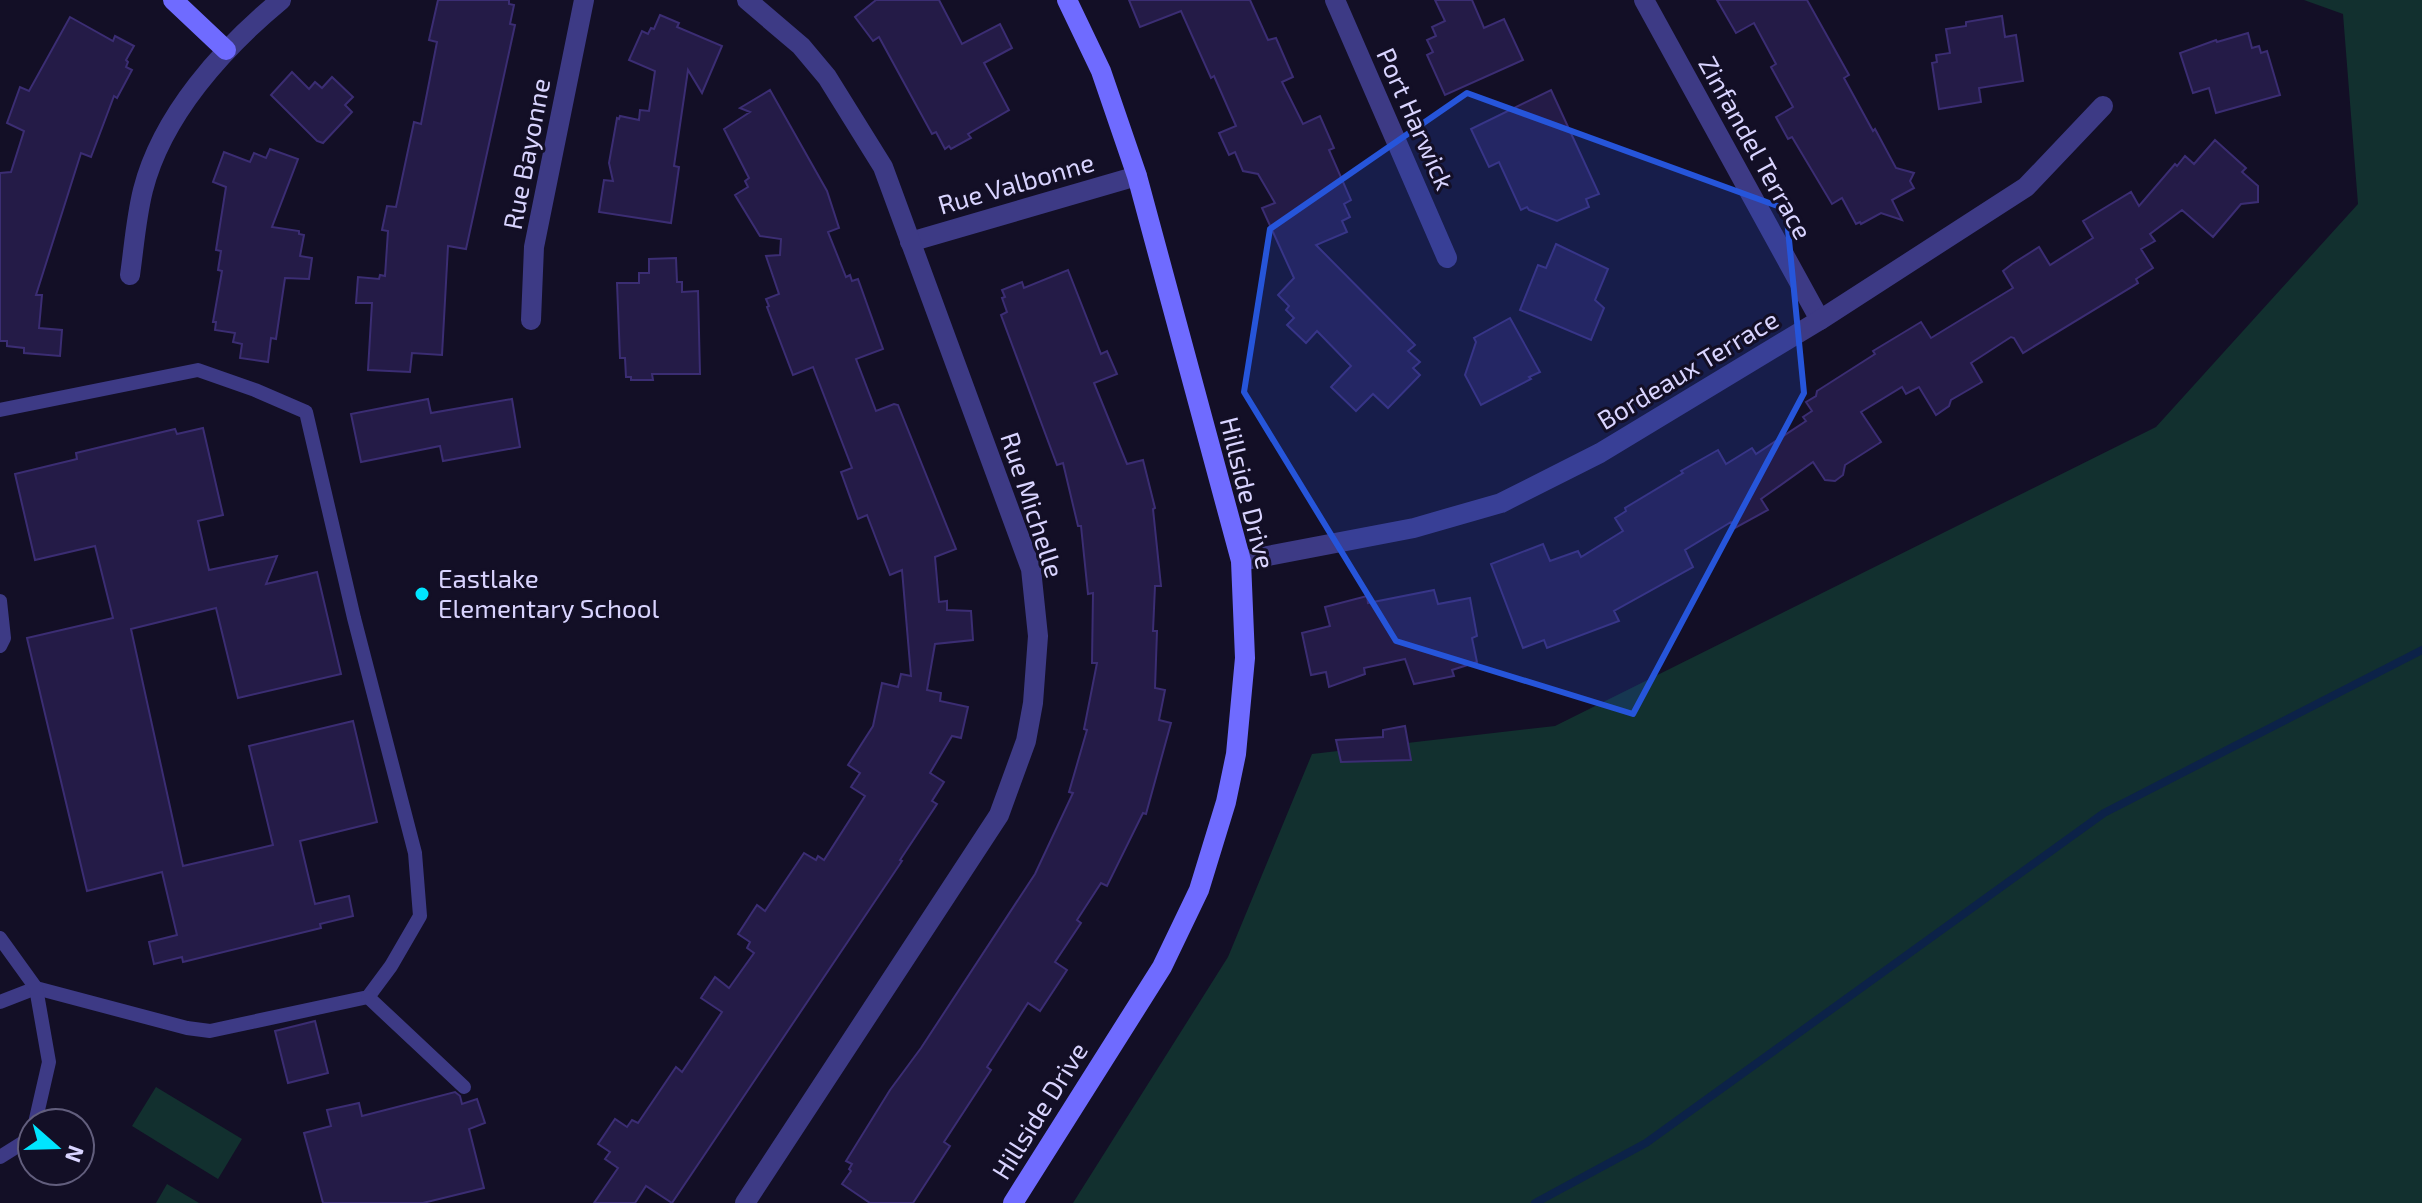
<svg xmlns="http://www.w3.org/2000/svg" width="2422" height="1203" viewBox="0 0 2422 1203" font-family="'Exo 2',sans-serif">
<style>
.green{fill:#12302f}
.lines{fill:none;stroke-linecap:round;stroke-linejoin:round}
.stream{stroke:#0c2248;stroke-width:8}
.building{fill:#241b47;stroke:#3b2d73;stroke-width:2}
.lane{stroke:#3d3a85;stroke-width:14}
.street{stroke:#3d3a85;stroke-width:20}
.secondary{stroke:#6f6bff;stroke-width:20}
.marked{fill:#2655da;fill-opacity:0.2;stroke:#2655da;stroke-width:6;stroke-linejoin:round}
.poi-dot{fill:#00e5ff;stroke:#130f26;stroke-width:3}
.labels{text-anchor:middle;stroke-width:6;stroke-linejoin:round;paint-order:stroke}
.street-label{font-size:26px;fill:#d9d4ff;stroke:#130f26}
.poi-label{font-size:26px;fill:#d9d4ff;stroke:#130f26;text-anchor:start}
</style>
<rect width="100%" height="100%" fill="#130f26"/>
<g class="green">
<polygon points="2304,0 2422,0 2422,1203 1073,1203 1228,957 1312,754 1555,726 2156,427 2358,204 2343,14"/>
<polygon points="156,1087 242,1139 218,1179 132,1126"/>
<polygon points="167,1184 199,1203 156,1203"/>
</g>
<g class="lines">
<polyline class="stream" points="1535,1203 1646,1143 2104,813 2422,650"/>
</g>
<g class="building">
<polygon points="438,0 509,0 509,4 514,5 510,24 515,25 466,249 448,246 442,355 412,353 410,372 368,370 372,303 356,303 358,277 379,279 380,275 385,276 388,231 382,230 387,206 396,207 414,122 421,124 437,42 429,40"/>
<polygon points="876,0 939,0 962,44 1000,24 1012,48 984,63 1009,110 968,134 971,138 951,149 949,146 945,149 936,132 932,134 879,37 873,41 855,17"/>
<polygon points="1129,0 1250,0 1268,40 1276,38 1293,77 1282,82 1303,124 1320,116 1334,148 1329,150 1351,200 1344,204 1350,217 1342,221 1347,232 1316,245 1415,345 1408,351 1420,362 1413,368 1420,375 1388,408 1373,394 1356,411 1331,387 1351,366 1317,331 1306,343 1287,325 1294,318 1286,310 1289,306 1278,295 1294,278 1262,208 1275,203 1258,174 1243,171 1235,152 1229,155 1219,133 1236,126 1214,76 1211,78 1181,11 1140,27"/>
<polygon points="1435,0 1472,0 1484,28 1504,19 1523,60 1445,95 1427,55 1433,52 1427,40 1436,36 1432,27 1445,21"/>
<polygon points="1717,0 1807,0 1849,75 1844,78 1873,131 1875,129 1896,168 1914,173 1910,181 1914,188 1892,200 1902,220 1881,213 1861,224 1860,222 1856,224 1842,198 1832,204 1792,137 1788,139 1776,117 1793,107 1771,67 1776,64 1754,23 1736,33"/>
<polygon points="660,15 679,23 677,27 722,46 702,93 688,70 674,166 679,167 671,223 599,212 604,180 613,181 609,163 617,118 619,119 620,116 639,120 640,110 649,111 655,71 629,60 642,31 648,34 651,28 654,29"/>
<polygon points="2002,16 2005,37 2016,35 2023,81 1979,88 1981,102 1939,109 1932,63 1937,62 1936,55 1950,53 1946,29 1966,26 1966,22"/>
<polygon points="70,17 113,41 115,36 134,46 126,60 128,62 126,67 132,70 117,98 114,96 91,157 81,153 36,295 42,295 39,328 62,330 60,356 24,353 24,348 7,346 7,341 0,341 0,173 11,172 24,131 7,123 20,87 29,91"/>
<polygon points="2248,33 2252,48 2259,46 2261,53 2267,51 2280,95 2216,113 2209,88 2193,93 2180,53 2216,40 2217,42"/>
<polygon points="292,72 309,89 315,82 322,88 332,77 353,97 345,105 352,112 323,143 317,141 271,95"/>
<polygon points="770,90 827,191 839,228 828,232 846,277 850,275 852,281 858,279 883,349 856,359 876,411 894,404 898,405 956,549 935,557 939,602 947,601 947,610 971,611 973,640 935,644 927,690 941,693 940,701 968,707 961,738 952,736 930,773 944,782 932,801 937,804 900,860 902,861 672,1203 646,1186 635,1203 594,1203 618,1168 605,1159 610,1152 598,1144 615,1119 627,1127 632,1120 638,1123 676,1067 682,1072 722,1012 701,998 715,977 729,988 754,953 747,948 750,942 738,934 757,905 765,911 804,853 816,860 818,856 824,860 865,796 851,787 860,773 848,765 873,726 882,683 898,687 901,674 911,676 902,570 890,575 867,515 858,519 841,472 852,468 813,367 793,375 767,307 769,306 766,299 779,294 766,256 780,255 781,239 760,236 735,195 748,187 745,181 749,178 724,129 750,112 740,108"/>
<polygon points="1551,90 1599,194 1586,199 1589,207 1557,221 1529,210 1527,207 1521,210 1499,162 1489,167 1471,129"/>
<polygon points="2215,140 2246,168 2242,172 2258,186 2258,202 2241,204 2213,237 2182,210 2150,234 2155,241 2141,249 2153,268 2136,279 2138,283 2023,353 2014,338 2011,337 1971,363 1982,382 1951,400 1949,406 1936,415 1919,387 1906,394 1902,387 1861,412 1881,442 1845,465 1843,475 1835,481 1825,480 1813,462 1761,499 1768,510 1735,528 1731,522 1685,550 1693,567 1614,611 1619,621 1547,648 1544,640 1523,648 1491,564 1543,544 1550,561 1578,551 1581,557 1623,531 1615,518 1626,511 1625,508 1683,473 1681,471 1718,450 1726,464 1752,448 1756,454 1806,421 1803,417 1812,411 1806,402 1816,396 1817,391 1875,354 1873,351 1921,322 1931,338 2013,288 2003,271 2012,264 2039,247 2050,265 2093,238 2083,221 2131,192 2139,206 2175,164 2177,166 2185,156 2194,164"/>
<polygon points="270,149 298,159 272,227 299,231 299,234 304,235 300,256 312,258 309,279 285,278 276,339 271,338 268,362 240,358 242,344 233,342 235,333 215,330 216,322 213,322 222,271 218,270 221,251 216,250 226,187 213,182 224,152 250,162 254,153 266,158"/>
<polygon points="1556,244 1608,269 1595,300 1604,308 1591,340 1520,310 1538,265 1546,268"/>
<polygon points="676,258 677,282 682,282 682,292 698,291 700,374 652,374 653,380 631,380 631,377 626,377 625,358 620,358 617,283 639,283 639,273 649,273 649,259"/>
<polygon points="1068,270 1101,354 1107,351 1117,374 1094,383 1127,464 1143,460 1155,508 1153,509 1161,586 1155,586 1153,631 1157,631 1155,688 1165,690 1159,720 1171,723 1146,814 1143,813 1107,886 1101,883 1077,920 1081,923 1055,962 1067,970 1040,1011 1028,1003 987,1067 991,1070 944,1142 950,1146 913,1203 870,1203 842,1184 851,1171 849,1169 852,1164 846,1161 890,1090 921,1048 1035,874 1073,793 1069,792 1087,730 1084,729 1097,663 1092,663 1093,593 1088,594 1081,526 1078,526 1063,463 1057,465 1001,315 1007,312 1002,298 1005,297 1002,290 1022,282 1024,288"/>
<polygon points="1510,318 1540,372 1529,377 1531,379 1481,405 1465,375 1476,342 1474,338"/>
<polygon points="428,399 431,413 512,399 520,447 443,461 440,446 361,462 351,414"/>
<polygon points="203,428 223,515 198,521 209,570 277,556 266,584 317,572 341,674 238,698 216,608 131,629 183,866 273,845 249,746 353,721 377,822 300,841 315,904 349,896 353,916 320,924 321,928 183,962 182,957 154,964 149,942 177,935 162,872 87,891 27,638 113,618 95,546 35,560 15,474 77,459 76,453 175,429 177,434"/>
<polygon points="1434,590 1438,604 1470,598 1477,636 1472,638 1477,662 1452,670 1454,676 1414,684 1405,659 1364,668 1365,674 1329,687 1326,672 1311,675 1302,633 1330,626 1325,607 1367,596 1368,603"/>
<polygon points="1405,726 1411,760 1341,762 1336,740 1383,737 1383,730"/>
<polygon points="315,1021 328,1073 288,1083 275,1031"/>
<polygon points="455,1092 460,1096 462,1104 477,1099 485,1123 469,1129 484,1188 423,1203 323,1203 304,1133 331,1126 327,1110 359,1103 362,1116"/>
</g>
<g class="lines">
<g class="lane">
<polyline points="0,410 198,370 255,390 306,412 354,618 415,853 420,916 391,966 368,997 210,1031 187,1028 36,988 0,1002"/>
<polyline points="0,601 4,638 0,646"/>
<polyline points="0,938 36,988 49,1062 35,1123"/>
<polyline points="368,997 464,1087"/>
<polyline points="0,1157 32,1137"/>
</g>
<g class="street">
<polyline points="1335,0 1447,258"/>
<polyline points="1644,0 1820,320"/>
<polyline points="910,242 1137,176"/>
<path d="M130,275C134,247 136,218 143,190C162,115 223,48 281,0"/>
<polyline points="531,320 534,247 584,0"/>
<polyline points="1241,561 1414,528 1501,503 1600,453 1820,320 2026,187 2103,106"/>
<polyline points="745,1203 999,815 1026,741 1033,703 1038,636 1031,569 883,167 827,77 801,46 747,0"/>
</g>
<g class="secondary">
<polyline points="173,0 226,50"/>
<polyline points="1013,1203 1162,967 1199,890 1226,802 1236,754 1245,658 1241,561 1137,176 1101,71 1067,0"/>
</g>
</g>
<path class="marked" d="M1467,93L1786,209L1804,393L1633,714L1396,641L1244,392L1270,229Z"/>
<circle class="poi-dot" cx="422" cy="594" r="8"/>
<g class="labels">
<g class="street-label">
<text transform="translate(1415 119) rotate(66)" y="9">Port Harwick</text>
<text transform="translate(1755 148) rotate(61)" y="9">Zinfandel Terrace</text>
<text transform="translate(527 154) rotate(-79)" y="9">Rue Bayonne</text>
<text transform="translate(1016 184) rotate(-16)" y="9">Rue Valbonne</text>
<text transform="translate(1688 370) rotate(-31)" y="9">Bordeaux Terrace</text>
<text transform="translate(1247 493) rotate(76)" y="9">Hillside Drive</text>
<text transform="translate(1032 505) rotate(72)" y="9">Rue Michelle</text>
<text transform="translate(1040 1111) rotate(-58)" y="9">Hillside Drive</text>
</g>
<g class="poi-label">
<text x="438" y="588">Eastlake<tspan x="438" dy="30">Elementary School</tspan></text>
</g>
</g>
<g transform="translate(56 1147) rotate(110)"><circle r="38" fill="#130f26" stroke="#625e7d" stroke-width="2"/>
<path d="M0-6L14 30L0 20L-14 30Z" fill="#00e5ff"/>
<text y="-12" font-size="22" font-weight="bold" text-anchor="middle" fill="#d9d4ff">N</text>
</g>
</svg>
